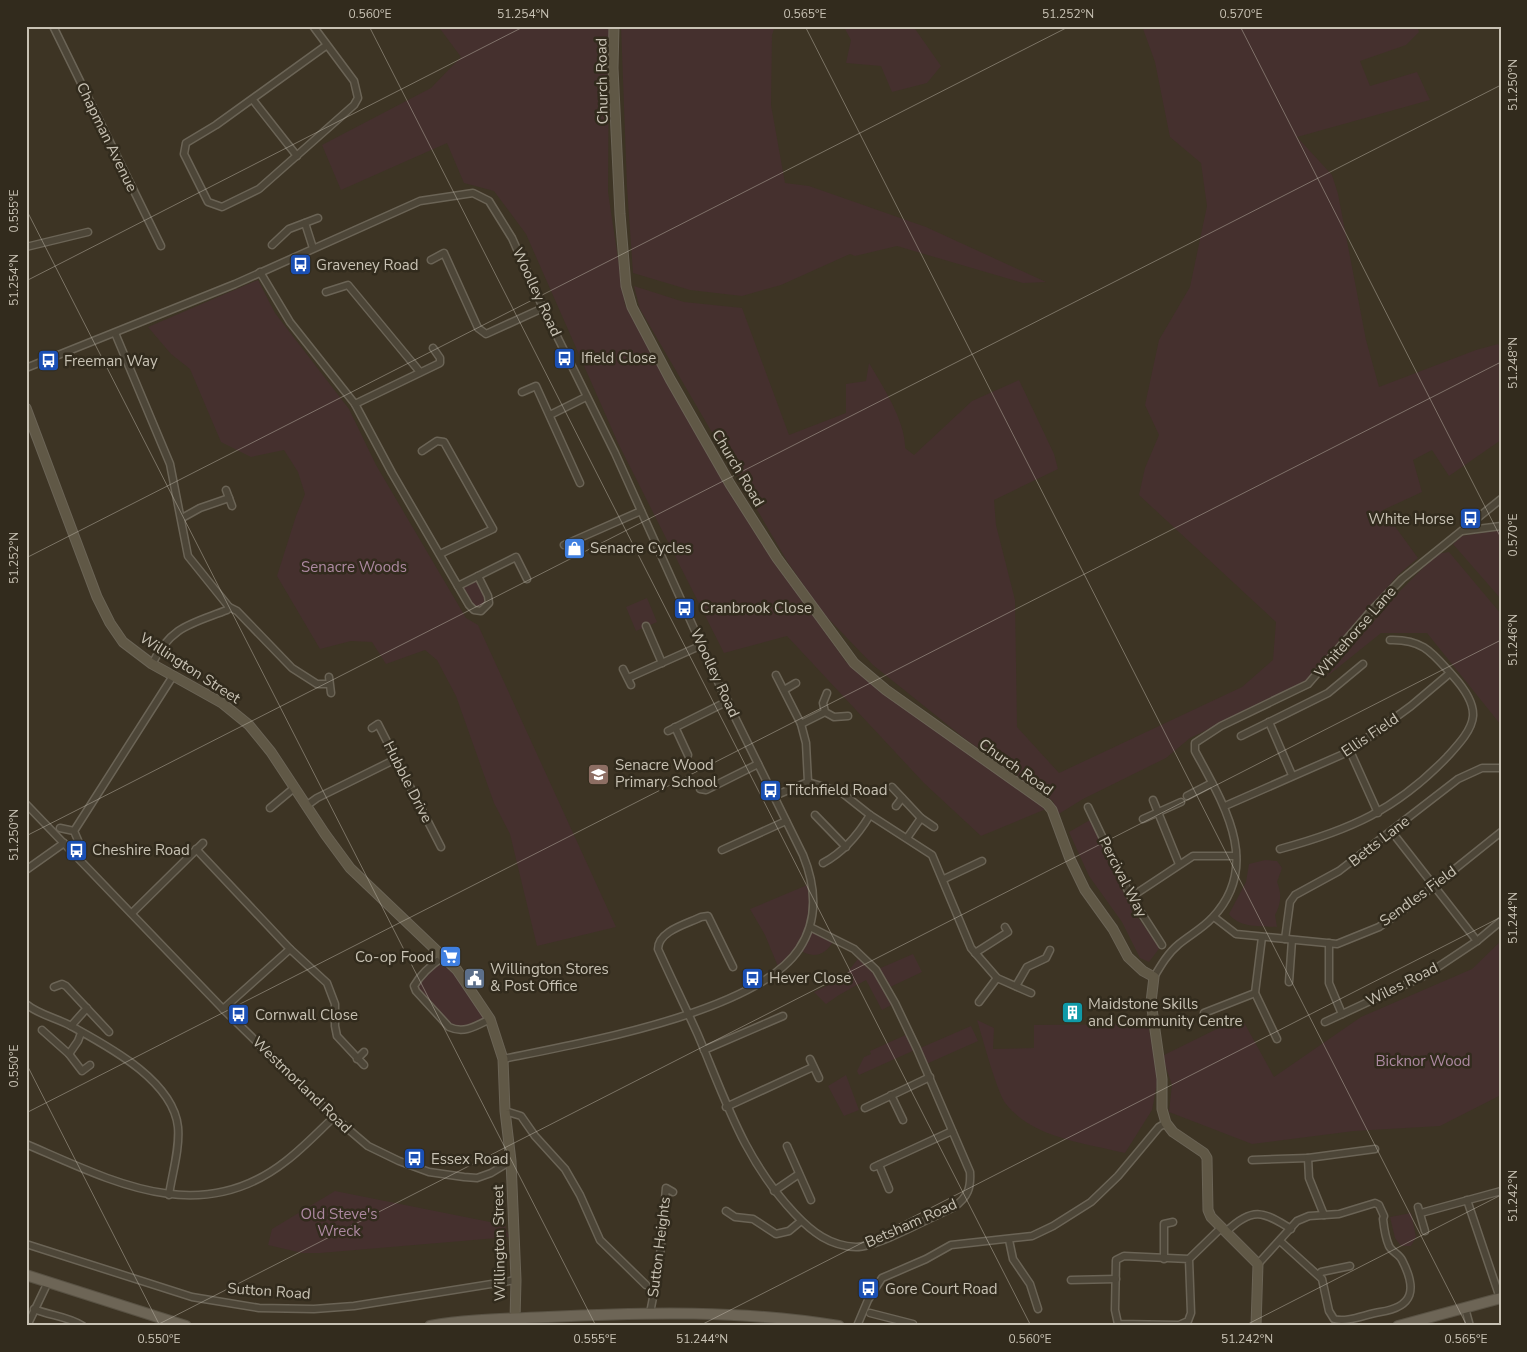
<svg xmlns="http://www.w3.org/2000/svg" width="1527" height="1352" viewBox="0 0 1527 1352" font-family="'Nunito Sans',sans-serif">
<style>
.green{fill:#45302e}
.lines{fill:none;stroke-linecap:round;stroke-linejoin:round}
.street-casing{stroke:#6b6456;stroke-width:9}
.secondary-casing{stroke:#6b6456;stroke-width:11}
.primary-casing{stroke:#595244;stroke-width:12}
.street{stroke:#4d4638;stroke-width:6}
.secondary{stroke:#605846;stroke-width:9}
.primary{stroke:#6d6556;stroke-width:10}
.ticks{fill:none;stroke:#c8c2b4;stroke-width:1;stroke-opacity:0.45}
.labels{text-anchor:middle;stroke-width:5;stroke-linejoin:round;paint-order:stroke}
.street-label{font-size:15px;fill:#c8c2b4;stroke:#322b1d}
.poi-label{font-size:15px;fill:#c8c2b4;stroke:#322b1d;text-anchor:start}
.park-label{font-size:15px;fill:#ad89a1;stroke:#322b1d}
.neatline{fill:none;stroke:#c8c2b4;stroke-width:2}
.ticks-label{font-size:12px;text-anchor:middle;fill:#c8c2b4}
</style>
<rect width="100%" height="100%" fill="#3d3424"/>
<g class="green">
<polygon points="438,26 609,26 608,192 625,305 751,527 846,662 1046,809 981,836 924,783 787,636 724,653 618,443 526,234 494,191 464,183 447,143 341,190 322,145 431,88 461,57"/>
<polygon points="621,26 775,26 772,35 771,105 785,183 809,186 926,227 1046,282 1023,283 897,246 855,256 850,254 781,285 742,296 690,290 633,273 627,187"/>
<polygon points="846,26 913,26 941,66 927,83 892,92 881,66 846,63 851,40 845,29"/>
<path d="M1142,26H1417L1419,32L1406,45L1360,61L1370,86L1417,72L1430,100L1297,137L1332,175L1338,194L1366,340L1379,387L1476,350L1498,344L1501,348V440L1449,476L1432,450L1413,460L1422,492L1383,510L1418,558L1398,575L1308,681L1190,738L1166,758L1083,799L1057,815L1053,801L964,738L873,665L822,612L787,561L640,309L634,286L684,302L742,308L789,435L846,413V384L866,381L869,363C882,385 906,422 905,448L914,455L972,401L1019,380L1054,454L1058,469L994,500L996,525L1015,600L1017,727L1059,773L1242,687L1273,660L1276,622L1139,495L1145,468L1159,435L1145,405L1159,340L1190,287L1207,206L1201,163L1170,137L1155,62Z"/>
<polygon points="258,280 275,313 349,409 376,465 466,618 478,625 616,927 537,946 510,834 494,803 456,696 437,660 425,650 386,664 372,642 351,641 320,649 277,576 296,516 305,494 298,472 284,450 251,457 221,442 190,369 171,354 148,327"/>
<polygon points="1501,530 1501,599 1453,544 1462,536"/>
<polygon points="1449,552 1501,614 1501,725 1427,633 1381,633 1325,678 1399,592 1437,554"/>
<polygon points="478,576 488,596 486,607 474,610 458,586"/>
<polygon points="647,598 657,622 636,631 626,607"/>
<path d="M1090,820C1110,862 1127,912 1161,946L1149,962L1140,958L1122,922L1089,876L1069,832Z"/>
<path d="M1265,860L1277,861L1282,868L1277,882C1282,894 1281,904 1275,915L1277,927C1261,926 1239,928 1229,914L1246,882L1249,864Z"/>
<path d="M812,883L810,927L834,940C826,955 813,960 799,949L779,969L765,935L750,909Z"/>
<polygon points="1501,941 1501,1095 1440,1126 1354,1131 1252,1144 1169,1112 1172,1085 1162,1056 1241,1017 1274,1077 1361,1017 1472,969"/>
<polygon points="913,954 922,972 888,988 895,1003 882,1010 866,980 839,995 826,1004 814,992 843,978 861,955 876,970"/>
<polygon points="443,957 490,1019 456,1030 416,992 417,981"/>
<path d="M977,1020L994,1028L993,1049L1034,1048V1025L1148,1024L1158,1078L1152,1110L1125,1153C1085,1143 1033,1138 1006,1104C997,1093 982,1036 977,1020Z"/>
<polygon points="971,1026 978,1041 924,1065 917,1049 859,1075 857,1071 864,1057 871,1054 870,1051 910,1033 918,1049"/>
<polygon points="846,1075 859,1110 844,1116 828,1086"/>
<polygon points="335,1191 505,1225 509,1237 320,1253 302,1253 268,1245 272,1229"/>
<polygon points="1411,1213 1416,1237 1411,1246 1401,1246 1395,1238 1390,1217"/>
</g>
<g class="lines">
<defs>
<g id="street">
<polyline points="53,26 161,246"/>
<polyline points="313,26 354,81 358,98 354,105 259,189 222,207 208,202 184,154 186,143 216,125 327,45"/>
<polyline points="253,100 297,156"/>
<polyline points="305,223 313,248"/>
<polyline points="272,245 289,229 318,218"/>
<polyline points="26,247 88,232"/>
<polyline points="431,260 444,253 478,328 486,334 543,308"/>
<polyline points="260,272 290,322 355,404 392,473 469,605 474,610 481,611 489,603 488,596 478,576"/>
<polyline points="326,292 348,285 420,372"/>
<polyline points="115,333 170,464 188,556 229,607"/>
<path d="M26,368L235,284L420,201L473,193L489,201L512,238L543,308L615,453L723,693L803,855C816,887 819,919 799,949C757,1013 576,1044 503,1059"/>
<polyline points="522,392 536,386 580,483"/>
<polyline points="355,404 440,363 440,358 433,348"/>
<polyline points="550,415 586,397"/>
<polyline points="422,451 437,441 444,442 493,529 440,554"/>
<polyline points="226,490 232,506"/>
<polyline points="182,518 200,508 229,498"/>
<polyline points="1462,531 1501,526"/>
<polyline points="564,545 641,511"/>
<polyline points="458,586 516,557 527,579"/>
<polyline points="229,607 237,611 292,668 317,684 329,684"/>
<polyline points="646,626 662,663"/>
<path d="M152,664C171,626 191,624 227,610L229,607"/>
<polyline points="623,669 631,685"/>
<polyline points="776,675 801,724 806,743 808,782"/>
<polyline points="329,677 331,693"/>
<polyline points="628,678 702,645"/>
<polyline points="784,690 796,683"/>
<polyline points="827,693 823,703 825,712 834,717 848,716"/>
<polyline points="1269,722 1292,775"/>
<polyline points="801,724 825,712"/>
<polyline points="675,727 688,755"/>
<polyline points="372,728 378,724 441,847"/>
<polyline points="668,731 728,701"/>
<polyline points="1241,736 1328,693 1363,664"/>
<polyline points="1350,751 1378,813"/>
<polyline points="892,787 921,818 934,827"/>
<polyline points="700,789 706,790 758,764"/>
<polyline points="774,796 808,782 841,792 870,815 932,855 971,948 997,978 1031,993"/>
<polyline points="1187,796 1212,783"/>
<polyline points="1153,800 1179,864"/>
<polyline points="26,804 223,1009 334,1117 368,1146 399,1161 429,1172 464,1177 477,1178 491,1173 511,1161"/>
<polyline points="306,806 317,798 396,759"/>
<polyline points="896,806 902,798"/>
<polyline points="1225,806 1348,752 1411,706 1450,673"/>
<polyline points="1088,807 1131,897 1162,945"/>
<polyline points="270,808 294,788"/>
<polyline points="815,815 846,847"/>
<polyline points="1143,819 1181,802"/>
<polyline points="60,828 74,831 80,845"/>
<polyline points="74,831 173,676"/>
<polyline points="907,838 921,818"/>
<polyline points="196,849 290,949 223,1009"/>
<path d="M1280,849C1350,830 1396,810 1447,757C1456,747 1472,731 1473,716C1474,701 1462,686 1453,676C1433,654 1424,639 1390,640"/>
<polyline points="722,850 786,821"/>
<path d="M823,863C844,852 858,835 870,815"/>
<polyline points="26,870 64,843"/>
<polyline points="944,879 982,861"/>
<polyline points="1131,897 1193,856 1236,856"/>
<polyline points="132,913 203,843"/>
<polyline points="1214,917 1236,934 1337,944 1379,927 1410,905 1501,832"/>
<polyline points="1285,939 1290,902 1295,895 1339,871 1458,779 1482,768 1501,768"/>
<polyline points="1477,941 1501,921"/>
<polyline points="1329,943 1329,983 1342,1014"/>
<polyline points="290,949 327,983 335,1004 335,1026 337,1036 364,1065"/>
<polyline points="975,953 1008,932 1005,927"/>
<path d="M443,957C431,965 421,974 414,986L416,991L449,1027C464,1034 476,1026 490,1019"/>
<path d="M733,967L708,916L701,917C687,924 658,931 658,949C671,978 685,1006 698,1035C726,1101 744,1160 795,1214C812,1232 830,1246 856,1247C878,1247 931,1217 954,1207C968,1197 971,1188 970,1172L917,1049L895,1003L876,970L854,949L810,927"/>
<path d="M1154,977C1161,965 1168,953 1179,944C1190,935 1203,928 1212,918C1263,865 1223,803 1195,751V743L1221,726L1308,684L1370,612L1402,579L1501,499"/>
<polyline points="1289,982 1292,940"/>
<polyline points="1016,986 1027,967 1046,958 1050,950"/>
<polyline points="54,987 62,984 66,986 109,1032"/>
<polyline points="1255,993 1277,1039"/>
<polyline points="979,1002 997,978"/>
<path d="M26,1004C39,1015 57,1018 71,1026C107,1046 173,1080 178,1127C180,1149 172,1174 169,1195"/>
<polyline points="1204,1013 1255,993 1262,937"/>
<polyline points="1325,1022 1426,975 1477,941 1392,832"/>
<polyline points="71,1026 87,1008"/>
<polyline points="42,1030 69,1054 82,1071 90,1065"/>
<polyline points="704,1050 783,1016"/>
<polyline points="69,1054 78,1041 81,1033"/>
<polyline points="357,1059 364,1052"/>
<polyline points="810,1059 819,1078"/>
<polyline points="891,1095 903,1120"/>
<polyline points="726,1107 813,1067"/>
<polyline points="865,1108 930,1077"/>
<polyline points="505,1111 521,1116 535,1136 565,1169 580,1195 600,1240 646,1285"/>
<path d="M26,1144C112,1181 200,1229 286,1161C303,1148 318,1132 334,1117"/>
<polyline points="787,1146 811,1200"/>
<polyline points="1252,1160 1308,1158"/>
<polyline points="879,1165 889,1189"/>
<polyline points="874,1167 952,1131"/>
<polyline points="774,1191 799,1174"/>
<polyline points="1467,1200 1500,1298"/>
<polyline points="1418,1207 1425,1231"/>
<polyline points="726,1211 735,1217 753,1219 776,1234 789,1231 801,1221"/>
<polyline points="1421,1213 1501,1191"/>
<polyline points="1324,1215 1309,1178 1308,1158 1375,1149"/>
<path d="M1227,1231C1252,1207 1263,1211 1291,1229"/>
<polyline points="1009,1240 1013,1259 1030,1284 1038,1309"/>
<polyline points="26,1244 192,1297 259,1308 314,1309 354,1306 516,1280"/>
<polyline points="1164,1259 1164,1224 1173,1222"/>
<polyline points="1189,1259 1191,1313 1188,1321 1179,1325 1118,1324 1115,1310 1116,1260 1124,1256 1189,1259 1222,1227"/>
<path d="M1258,1264L1297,1221L1309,1216L1339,1214L1375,1203L1379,1205L1384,1216L1383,1219C1384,1228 1385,1237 1389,1246C1392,1252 1399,1254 1402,1260C1417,1289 1414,1307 1380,1312C1366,1314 1347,1323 1334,1319L1329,1311L1322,1279L1280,1241"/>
<polyline points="1319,1275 1321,1272 1350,1266"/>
<polyline points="1071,1280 1116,1279"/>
<polyline points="1465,1308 1470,1326"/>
<path d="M34,1309C51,1316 67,1316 83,1326"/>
<polyline points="650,1313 659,1267 666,1188 673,1192"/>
<polyline points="870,1313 913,1324"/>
<polyline points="27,1326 48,1282"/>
<polyline points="857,1326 868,1300 882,1278 926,1259 951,1245 1032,1236 1053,1226 1091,1202 1118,1176 1159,1127 1166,1123"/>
</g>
<g id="secondary">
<polyline points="614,26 613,68 620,214 626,286 632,307 670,379 730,484 777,558 854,663 886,690 1047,804 1052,810 1070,859 1085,890 1113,929 1128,957 1143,971 1154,977 1151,1002 1162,1079 1162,1109 1166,1123 1173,1132 1204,1153 1207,1158 1208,1210 1211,1217 1258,1264 1256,1326"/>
<polyline points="26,408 97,597 110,623 123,642 152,664 222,703 249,725 271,752 325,834 350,868 457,970 490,1019 503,1059 505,1111 511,1161 516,1280 515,1319"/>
</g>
<g id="primary">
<polyline points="26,1275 186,1326"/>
<path d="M430,1326C468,1319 509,1319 548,1317C645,1312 743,1310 839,1326"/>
<polyline points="1398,1326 1501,1298"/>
</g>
</defs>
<use href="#street" class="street-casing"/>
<use href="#secondary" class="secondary-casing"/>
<use href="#primary" class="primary-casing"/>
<use href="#street" class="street"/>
<use href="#secondary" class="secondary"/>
<use href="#primary" class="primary"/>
</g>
<path class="ticks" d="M369,26L1031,1326M805,26L1467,1326M1240,26L1501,538M26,209L596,1326M26,281L525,26M26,558L1070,26M26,836L1501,85M26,1063L160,1326M26,1113L1501,362M155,1326L1501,640M699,1326L1501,917M1244,1326L1501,1195"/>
<defs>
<symbol id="bus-square" viewBox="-11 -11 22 22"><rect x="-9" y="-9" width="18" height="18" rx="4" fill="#1a4fb4" stroke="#322b1d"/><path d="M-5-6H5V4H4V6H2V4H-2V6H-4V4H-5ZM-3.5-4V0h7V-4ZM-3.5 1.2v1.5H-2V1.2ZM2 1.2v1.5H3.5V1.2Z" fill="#fff"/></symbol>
<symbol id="shop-square" viewBox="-11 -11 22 22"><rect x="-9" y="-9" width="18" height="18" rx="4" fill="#3f7fe0" stroke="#322b1d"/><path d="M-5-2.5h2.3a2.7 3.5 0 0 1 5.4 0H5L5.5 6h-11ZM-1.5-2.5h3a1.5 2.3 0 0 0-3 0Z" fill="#fff"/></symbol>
<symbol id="school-square" viewBox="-11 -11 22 22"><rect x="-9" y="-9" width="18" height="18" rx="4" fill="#8d6e63" stroke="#322b1d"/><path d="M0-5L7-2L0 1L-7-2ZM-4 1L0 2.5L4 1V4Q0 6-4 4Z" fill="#fff"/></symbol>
<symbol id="supermarket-square" viewBox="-11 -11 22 22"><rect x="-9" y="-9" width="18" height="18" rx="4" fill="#3f7fe0" stroke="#322b1d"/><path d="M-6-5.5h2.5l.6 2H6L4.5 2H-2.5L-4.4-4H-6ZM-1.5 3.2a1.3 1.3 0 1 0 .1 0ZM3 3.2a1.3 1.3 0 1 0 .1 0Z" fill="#fff"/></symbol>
<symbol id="civic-square" viewBox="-11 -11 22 22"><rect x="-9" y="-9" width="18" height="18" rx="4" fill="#5c6f8a" stroke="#322b1d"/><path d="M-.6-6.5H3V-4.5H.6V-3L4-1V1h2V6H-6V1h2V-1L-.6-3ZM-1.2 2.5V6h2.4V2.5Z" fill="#fff"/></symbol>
<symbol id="building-square" viewBox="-11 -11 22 22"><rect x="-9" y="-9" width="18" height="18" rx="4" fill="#0f9aa8" stroke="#322b1d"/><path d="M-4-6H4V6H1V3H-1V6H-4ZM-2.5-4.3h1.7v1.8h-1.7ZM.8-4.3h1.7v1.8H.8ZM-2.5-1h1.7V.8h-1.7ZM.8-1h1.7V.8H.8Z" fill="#fff"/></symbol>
</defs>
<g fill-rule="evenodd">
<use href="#bus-square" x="288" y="252" width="25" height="25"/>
<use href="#bus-square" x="552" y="346" width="25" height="25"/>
<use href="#bus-square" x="36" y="348" width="25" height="25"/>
<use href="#bus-square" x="1458" y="506" width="25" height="25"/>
<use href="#shop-square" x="562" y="536" width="25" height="25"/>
<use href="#bus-square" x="672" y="596" width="25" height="25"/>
<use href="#school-square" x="586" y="762" width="25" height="25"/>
<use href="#bus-square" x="758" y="778" width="25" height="25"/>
<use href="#bus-square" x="64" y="838" width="25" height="25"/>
<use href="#supermarket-square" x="438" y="944" width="25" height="25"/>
<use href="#civic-square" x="462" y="966" width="25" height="25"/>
<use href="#bus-square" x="740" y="966" width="25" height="25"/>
<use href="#building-square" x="1060" y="1000" width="25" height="25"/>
<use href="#bus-square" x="226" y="1002" width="25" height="25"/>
<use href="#bus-square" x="402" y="1146" width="25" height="25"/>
<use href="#bus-square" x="856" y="1276" width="25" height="25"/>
</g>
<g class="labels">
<g class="street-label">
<text transform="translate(602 81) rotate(-91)" y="5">Church Road</text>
<text transform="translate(107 137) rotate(64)" y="5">Chapman Avenue</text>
<text transform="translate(537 292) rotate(65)" y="5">Woolley Road</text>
<text transform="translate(738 468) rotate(59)" y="5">Church Road</text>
<text transform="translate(1355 632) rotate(-49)" y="5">Whitehorse Lane</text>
<text transform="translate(190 668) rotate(33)" y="5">Willington Street</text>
<text transform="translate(715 673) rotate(65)" y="5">Woolley Road</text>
<text transform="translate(1370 735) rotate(-34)" y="5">Ellis Field</text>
<text transform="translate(1016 767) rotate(35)" y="5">Church Road</text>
<text transform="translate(408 782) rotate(63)" y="5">Hubble Drive</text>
<text transform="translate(1379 841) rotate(-38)" y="5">Betts Lane</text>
<text transform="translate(1123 877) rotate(63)" y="5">Percival Way</text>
<text transform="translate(1418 896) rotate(-36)" y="5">Sendles Field</text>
<text transform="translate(1402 984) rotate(-27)" y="5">Wiles Road</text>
<text transform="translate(302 1085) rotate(44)" y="5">Westmorland Road</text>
<text transform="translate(911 1223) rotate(-24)" y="5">Betsham Road</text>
<text transform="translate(499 1243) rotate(-91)" y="5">Willington Street</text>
<text transform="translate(659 1247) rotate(-83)" y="5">Sutton Heights</text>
<text transform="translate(269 1291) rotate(4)" y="5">Sutton Road</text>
</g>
<g class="poi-label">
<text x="316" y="270">Graveney Road</text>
<text x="581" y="363">Ifield Close</text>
<text x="64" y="366">Freeman Way</text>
<text x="1454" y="524" text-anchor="end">White Horse</text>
<text x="590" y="553">Senacre Cycles</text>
<text x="700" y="613">Cranbrook Close</text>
<text x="615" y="770">Senacre Wood<tspan x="615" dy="17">Primary School</tspan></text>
<text x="786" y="795">Titchfield Road</text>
<text x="92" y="855">Cheshire Road</text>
<text x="434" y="962" text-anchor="end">Co-op Food</text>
<text x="490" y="974">Willington Stores<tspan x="490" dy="17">&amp; Post Office</tspan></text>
<text x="769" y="983">Hever Close</text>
<text x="1088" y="1009">Maidstone Skills<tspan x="1088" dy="17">and Community Centre</tspan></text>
<text x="255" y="1020">Cornwall Close</text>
<text x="431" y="1164">Essex Road</text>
<text x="885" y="1294">Gore Court Road</text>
</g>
<g class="park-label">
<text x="354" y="572">Senacre Woods</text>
<text x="1423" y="1066">Bicknor Wood</text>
<text x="339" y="1219">Old Steve's<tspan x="339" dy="17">Wreck</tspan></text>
</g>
</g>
<rect width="1527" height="1352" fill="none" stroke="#322b1d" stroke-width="55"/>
<rect x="28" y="28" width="1472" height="1296" class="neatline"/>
<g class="ticks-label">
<text x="370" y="18">0.560°E</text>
<text x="523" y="18">51.254°N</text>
<text x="805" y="18">0.565°E</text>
<text x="1068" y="18">51.252°N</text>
<text x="1241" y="18">0.570°E</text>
<text transform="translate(1513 85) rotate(-90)" y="4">51.250°N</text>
<text transform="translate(14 211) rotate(-90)" y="4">0.555°E</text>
<text transform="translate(14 280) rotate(-90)" y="4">51.254°N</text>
<text transform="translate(1513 363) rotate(-90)" y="4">51.248°N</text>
<text transform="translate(1513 535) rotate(-90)" y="4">0.570°E</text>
<text transform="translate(14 558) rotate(-90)" y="4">51.252°N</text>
<text transform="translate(1513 640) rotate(-90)" y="4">51.246°N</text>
<text transform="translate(14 835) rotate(-90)" y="4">51.250°N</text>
<text transform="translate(1513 918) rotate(-90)" y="4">51.244°N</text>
<text transform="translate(14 1066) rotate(-90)" y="4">0.550°E</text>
<text transform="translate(1513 1196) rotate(-90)" y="4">51.242°N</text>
<text x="159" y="1343">0.550°E</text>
<text x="595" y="1343">0.555°E</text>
<text x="702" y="1343">51.244°N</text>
<text x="1030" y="1343">0.560°E</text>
<text x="1247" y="1343">51.242°N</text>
<text x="1466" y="1343">0.565°E</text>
</g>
</svg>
